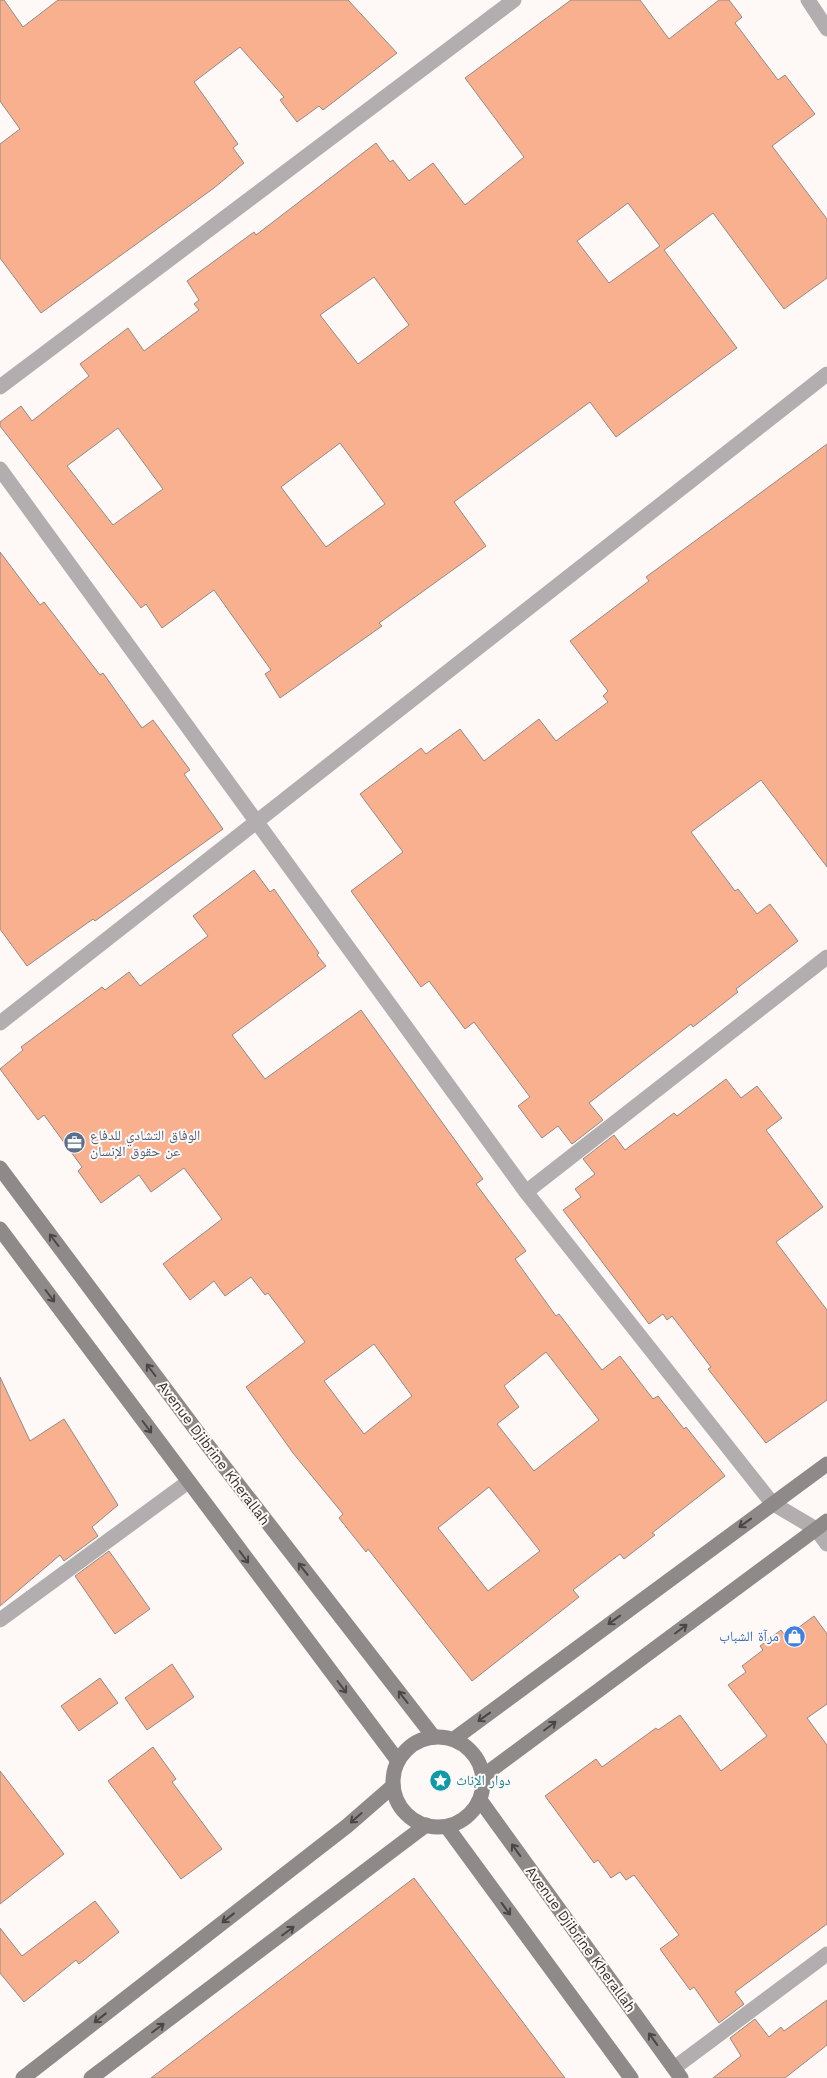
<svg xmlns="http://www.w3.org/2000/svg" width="827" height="2078" viewBox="0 0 827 2078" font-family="'Work Sans','Noto Naskh Arabic',sans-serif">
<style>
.building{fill:#f9b08f;stroke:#928a87;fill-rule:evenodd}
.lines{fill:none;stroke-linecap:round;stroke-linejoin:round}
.street{stroke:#b2aeaf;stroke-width:15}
.secondary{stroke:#8f8a8a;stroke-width:15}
.oneway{stroke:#494645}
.labels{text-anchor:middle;stroke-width:4;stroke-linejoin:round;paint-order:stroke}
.service-label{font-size:14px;fill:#4e5e75;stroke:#fef9f7;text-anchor:start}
.street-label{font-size:14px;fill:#322f2e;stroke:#fef9f7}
.shop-label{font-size:14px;fill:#366cbe;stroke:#fef9f7;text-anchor:end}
.culture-label{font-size:14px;fill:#0d838f;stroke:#fef9f7;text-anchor:start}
</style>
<rect width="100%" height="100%" fill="#fef9f7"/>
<g class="building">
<polygon points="0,0 4,0 23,27 58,0 348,0 397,53 323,110 319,106 297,122 280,100 284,97 240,47 194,82 238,144 233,148 244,163 214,188 41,313 0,258 0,144 20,129 0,101"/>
<path d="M571,0H640L669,39L719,0H729L742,17L735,23L778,80L785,75L815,114L772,146L827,219V278L784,309L713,213L664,250L737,348L616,437L590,402L454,502L486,546L379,623L382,626L280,698L265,674L271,670L214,590L162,628L146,604L141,608L0,426V422L21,406L32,421L89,376L80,364L128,328L144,351L199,310L194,304L199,300L187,281L254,232L256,235L376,143L390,162L393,160L409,181L433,163L465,205L524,157L465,78ZM628,203L660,246L609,283L577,241ZM374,277L409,325L358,364L320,315ZM118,428L163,489L113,525L67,466ZM340,443L385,504L326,547L281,487Z"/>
<polygon points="827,444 827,867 761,780 691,832 735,891 738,889 757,914 770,904 798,941 736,989 738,992 693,1027 691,1024 589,1103 603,1120 572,1144 558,1126 542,1138 518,1106 530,1097 474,1022 465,1029 429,981 421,987 351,891 403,852 360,794 421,748 426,754 460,729 484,761 539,719 556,741 608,702 603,696 608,691 570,641 649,581 646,577"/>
<polygon points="0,552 40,605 44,602 100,675 103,673 142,728 153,720 190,770 184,774 223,829 95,921 93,919 27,966 0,929"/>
<path d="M254,870L270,892L274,889L319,953L317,955L326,966L232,1035L265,1079L361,1010L483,1179L476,1184L526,1251L515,1259L556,1316L559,1314L602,1370L620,1356L653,1399L658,1396L684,1429L686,1427L725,1476L652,1533L655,1535L624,1559L620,1554L573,1590L579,1597L472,1681L368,1549L366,1552L339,1518L343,1514L293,1453L246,1387L305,1342L268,1293L265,1295L251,1277L225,1296L214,1281L190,1300L163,1264L222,1219L184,1168L151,1192L139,1175L101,1203L78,1171L82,1167L44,1115L38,1120L0,1069L23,1050L21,1047L102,987L105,990L129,972L140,986L208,936L193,916ZM374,1344L412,1396L364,1434L324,1381ZM546,1352L599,1420L534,1471L497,1424L519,1407L504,1386ZM489,1487L540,1551L488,1591L438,1528Z"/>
<polygon points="726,1079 741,1098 757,1086 782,1118 766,1130 823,1207 776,1242 827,1310 827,1400 766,1443 708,1369 711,1367 672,1316 667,1320 663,1314 649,1324 563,1210 581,1197 575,1189 595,1174 583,1159 614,1135 625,1150 674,1113 677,1116"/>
<polygon points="0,1377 30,1441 64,1419 118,1505 92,1527 98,1536 64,1561 60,1555 0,1606"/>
<polygon points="109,1551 150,1609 115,1634 75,1576"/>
<polygon points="814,1616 827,1634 827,1704 807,1718 827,1745 827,1924 735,1992 744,2004 719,2023 694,1987 690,1990 660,1949 679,1935 634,1875 626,1880 620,1872 611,1878 598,1860 594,1863 545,1796 596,1759 602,1767 656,1728 658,1730 680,1715 721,1771 767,1736 728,1685 746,1672 742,1666 763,1650 760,1646 781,1630 786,1637"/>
<polygon points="172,1664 194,1697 147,1730 125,1698"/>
<polygon points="100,1678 118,1703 79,1731 61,1706"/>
<polygon points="153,1747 176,1779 172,1782 222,1849 181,1879 108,1781"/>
<polygon points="0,1771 64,1854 0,1904"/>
<polygon points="414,1878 565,2078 151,2078"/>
<polygon points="95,1901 119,1932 79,1964 76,1960 24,2002 0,1973 0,1928 22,1956"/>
<polygon points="827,2000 827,2045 785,2078 713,2078 741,2056 730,2038 755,2019 769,2037 781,2027 784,2031"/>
</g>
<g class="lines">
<g class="street">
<polyline points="808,0 827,29"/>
<polyline points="0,387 514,0"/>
<polyline points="0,469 526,1192 772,1503 816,1529 827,1544"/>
<polyline points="0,1023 827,374"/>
<polyline points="526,1192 827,957"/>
<polyline points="0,1620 188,1482"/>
<polyline points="674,2068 827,1954"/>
</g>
<g class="secondary">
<polyline points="0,1168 202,1438 433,1736"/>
<polyline points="0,1229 398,1761"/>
<circle cx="438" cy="1782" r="45"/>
<polyline points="454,1739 827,1464"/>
<polyline points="483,1776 827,1521"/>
<polyline points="480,1800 681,2078"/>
<polyline points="447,1827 631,2078"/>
<polyline points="23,2078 347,1826 393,1786"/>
<polyline points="91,2078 426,1825"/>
</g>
</g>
<defs><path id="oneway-shaft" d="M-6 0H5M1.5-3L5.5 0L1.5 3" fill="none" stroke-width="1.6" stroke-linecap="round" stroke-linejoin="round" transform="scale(1.25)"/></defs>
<g class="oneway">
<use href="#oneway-shaft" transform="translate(54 1240) rotate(-127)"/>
<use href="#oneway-shaft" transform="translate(50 1296) rotate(53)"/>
<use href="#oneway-shaft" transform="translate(151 1370) rotate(-127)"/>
<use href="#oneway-shaft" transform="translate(147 1427) rotate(53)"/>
<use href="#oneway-shaft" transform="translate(745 1523) rotate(144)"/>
<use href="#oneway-shaft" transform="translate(244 1557) rotate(53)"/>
<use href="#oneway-shaft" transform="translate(303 1569) rotate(-128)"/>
<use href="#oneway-shaft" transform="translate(614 1620) rotate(144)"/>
<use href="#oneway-shaft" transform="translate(681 1629) rotate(-37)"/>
<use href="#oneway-shaft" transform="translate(342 1687) rotate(53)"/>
<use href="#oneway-shaft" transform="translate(403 1697) rotate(-128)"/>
<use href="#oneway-shaft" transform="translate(484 1717) rotate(144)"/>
<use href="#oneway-shaft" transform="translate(550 1726) rotate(-37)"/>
<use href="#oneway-shaft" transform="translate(356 1818) rotate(139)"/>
<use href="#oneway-shaft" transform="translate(516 1850) rotate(-126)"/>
<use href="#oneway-shaft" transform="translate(506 1909) rotate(54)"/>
<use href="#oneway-shaft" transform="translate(228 1918) rotate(142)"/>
<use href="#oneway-shaft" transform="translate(288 1931) rotate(-37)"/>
<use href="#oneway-shaft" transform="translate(100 2018) rotate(142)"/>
<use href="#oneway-shaft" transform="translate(158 2028) rotate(-37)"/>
<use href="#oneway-shaft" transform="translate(653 2039) rotate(-126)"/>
</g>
<defs>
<symbol id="office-disc" viewBox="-11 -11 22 22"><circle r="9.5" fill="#5c6f8a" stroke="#fef9f7"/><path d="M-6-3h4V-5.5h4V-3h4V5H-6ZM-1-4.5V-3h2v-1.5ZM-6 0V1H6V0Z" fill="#fff"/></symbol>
<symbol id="shop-disc" viewBox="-11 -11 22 22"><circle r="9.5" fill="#3f7fe0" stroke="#fef9f7"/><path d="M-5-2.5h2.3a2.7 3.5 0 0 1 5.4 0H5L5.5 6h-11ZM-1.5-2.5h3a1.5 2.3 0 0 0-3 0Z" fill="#fff"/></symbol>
<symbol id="sight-disc" viewBox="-11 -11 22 22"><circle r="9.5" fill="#0f9aa8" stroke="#fef9f7"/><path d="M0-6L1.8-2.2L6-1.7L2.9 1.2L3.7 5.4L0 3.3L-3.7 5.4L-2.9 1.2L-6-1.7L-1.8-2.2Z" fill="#fff"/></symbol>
</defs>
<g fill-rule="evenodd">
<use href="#office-disc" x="62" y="1130" width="25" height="25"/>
<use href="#shop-disc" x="782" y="1624" width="25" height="25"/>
<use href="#sight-disc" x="428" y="1768" width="25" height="25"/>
</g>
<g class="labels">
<g class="service-label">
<text x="90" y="1140">الوفاق التشادي للدفاع<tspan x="90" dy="16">عن حقوق الإنسان</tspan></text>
</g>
<g class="street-label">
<text transform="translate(214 1453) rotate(53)" y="5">Avenue Djibrine Kherallah</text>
<text transform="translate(581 1939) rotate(54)" y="5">Avenue Djibrine Kherallah</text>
</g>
<g class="shop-label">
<text x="779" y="1641">مرآة الشباب</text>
</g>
<g class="culture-label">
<text x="456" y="1785">دوار الإناث</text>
</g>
</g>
</svg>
